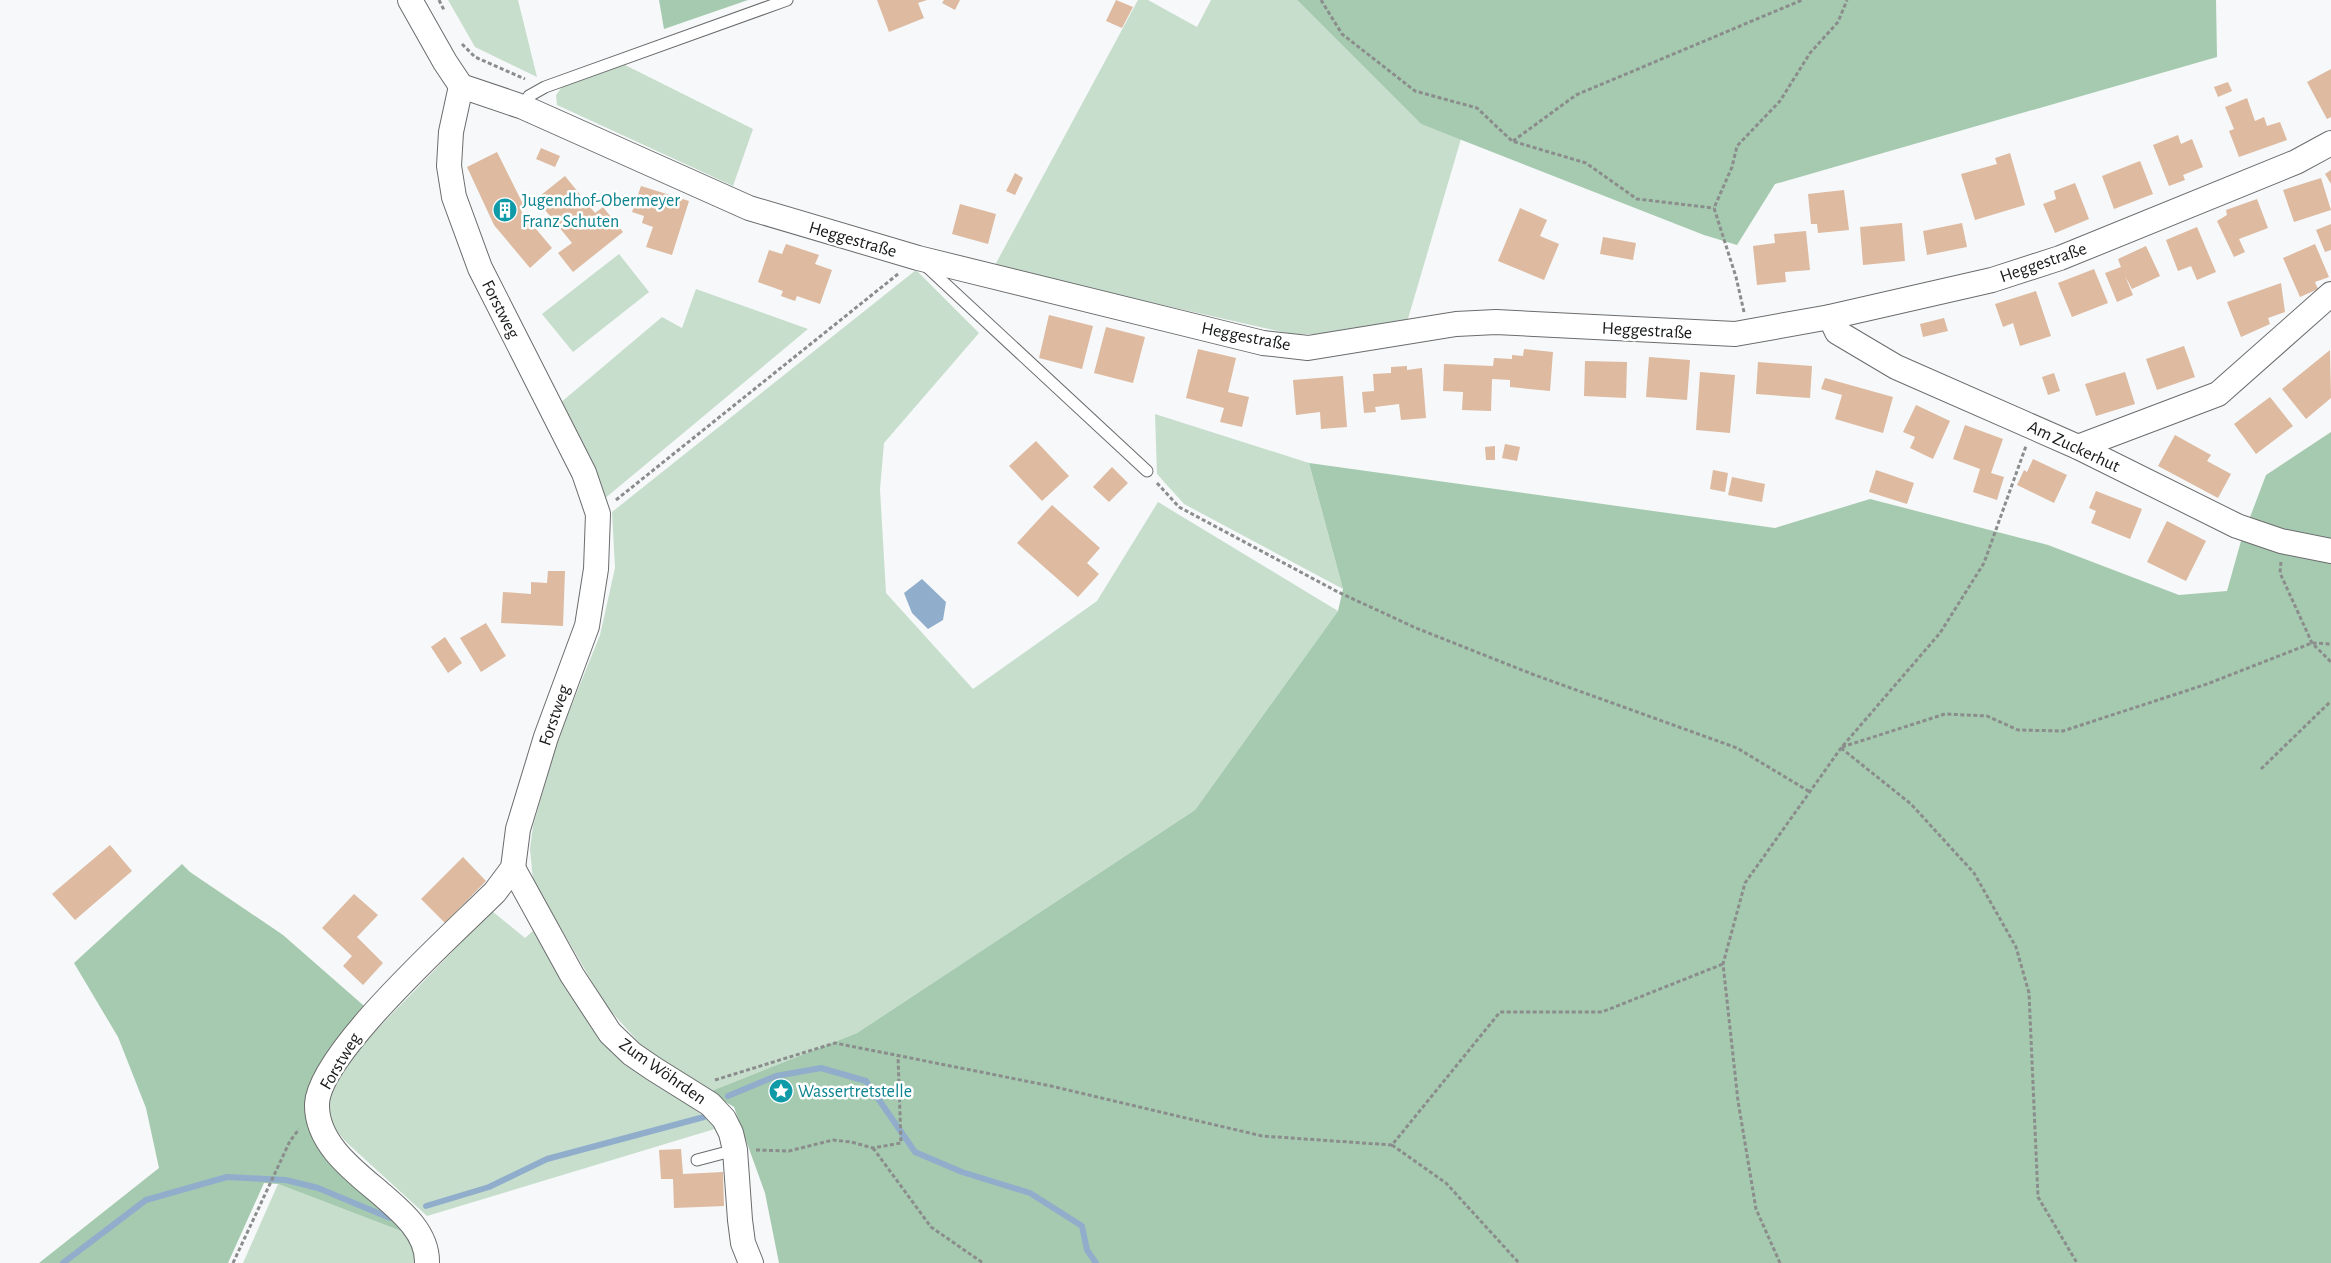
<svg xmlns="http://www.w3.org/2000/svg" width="2331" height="1263" viewBox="0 0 2331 1263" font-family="'Alegreya Sans',sans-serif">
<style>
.green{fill:#c7decd}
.forest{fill:#a5caaf}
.water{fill:#90aecb}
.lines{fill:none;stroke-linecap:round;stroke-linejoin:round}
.stream{stroke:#90aecb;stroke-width:6}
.building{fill:#ddbaa0}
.lane-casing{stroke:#6b6c6d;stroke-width:13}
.street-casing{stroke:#6b6c6d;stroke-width:26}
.path{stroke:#8b8d8d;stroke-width:3;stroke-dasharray:4 2.5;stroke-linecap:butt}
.lane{stroke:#fff;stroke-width:11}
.street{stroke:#fff;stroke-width:24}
.labels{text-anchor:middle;stroke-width:5;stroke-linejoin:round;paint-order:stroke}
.culture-label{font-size:18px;fill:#0d838f;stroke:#fff;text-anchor:start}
.street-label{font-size:18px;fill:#171818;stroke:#fff}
</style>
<rect width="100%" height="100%" fill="#f6f8f9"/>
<g class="green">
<polygon points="448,0 518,0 537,77 475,47"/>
<polygon points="1138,0 1148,0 1197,27 1211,0 1297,0 1421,124 1461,139 1407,322 1318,334 1291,334 994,267"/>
<polygon points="623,64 753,129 733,186 557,105 556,95 562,87"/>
<polygon points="619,254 649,292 573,352 542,314"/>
<polygon points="916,270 979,333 884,443 880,489 886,593 973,689 1097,601 1158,502 1338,611 1195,810 857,1033 709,1092 644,1048 606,1006 533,880 530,849 533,826 558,739 600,635 615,568 612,512"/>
<polygon points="696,289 808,329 603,500 559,404 662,317 682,328"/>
<polygon points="1155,414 1309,463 1343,589 1184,504 1157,474"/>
<polygon points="492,911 525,938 535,929 586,1017 625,1063 682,1099 718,1128 427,1216 345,1141 332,1125 327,1111 328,1093 348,1059"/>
<polygon points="278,1184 409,1234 417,1263 243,1263"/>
</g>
<g class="forest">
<polygon points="659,0 748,0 664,29"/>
<polygon points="1297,0 2216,0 2217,57 1775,184 1737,245 1704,235 1421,124"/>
<polygon points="2331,432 2331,1263 779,1263 765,1193 734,1107 709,1092 857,1033 1195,810 1338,611 1343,589 1309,463 1775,528 1870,499 2048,545 2179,595 2227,591 2241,541 2266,475"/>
<polygon points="182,864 190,872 283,935 371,1012 310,1101 409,1234 278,1184 264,1183 228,1263 39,1263 159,1168 146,1108 118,1037 74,963"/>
</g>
<polygon class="water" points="922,579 946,602 943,620 928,629 912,613 904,593"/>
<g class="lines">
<g class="stream">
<polyline points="728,1096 776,1076 821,1068 866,1081 915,1152 962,1172 1030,1193 1082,1226 1087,1250 1096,1263"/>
<polyline points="426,1206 489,1187 547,1159 704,1117"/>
<polyline points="63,1263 146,1200 227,1177 286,1180 318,1188 390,1218"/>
</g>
</g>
<g class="building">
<polygon points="877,0 927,0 918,3 924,18 889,32"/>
<polygon points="944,0 960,0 955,10 942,3"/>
<polygon points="1116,0 1133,7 1122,28 1106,21"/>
<polygon points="2331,69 2331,117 2327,119 2307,82"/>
<polygon points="2228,82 2232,91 2218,97 2214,87"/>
<polygon points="2247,98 2255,121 2264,117 2267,126 2280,122 2287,140 2239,157 2229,131 2234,129 2225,107"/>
<polygon points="2178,135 2181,144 2192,139 2203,167 2183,175 2185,180 2169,186 2153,145"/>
<polygon points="541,148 560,156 555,167 536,159"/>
<polygon points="497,152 525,208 521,211 552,248 530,268 494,225 467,167"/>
<polygon points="2010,153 2025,205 1975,220 1961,174 1997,164 1995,158"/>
<polygon points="2140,161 2153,194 2114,209 2102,176"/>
<polygon points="2331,170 2331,184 2325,174"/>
<polygon points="1015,173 1023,178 1015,195 1006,191"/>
<polygon points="565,176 595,213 603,207 623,232 573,272 558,253 572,243 536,199"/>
<polygon points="2321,178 2331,210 2294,222 2283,190"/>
<polygon points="2075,183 2089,219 2055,233 2043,204 2056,199 2054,191"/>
<polygon points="641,186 689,201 672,255 646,247 653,227 642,223 644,216 632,212"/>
<polygon points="1844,190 1849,230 1818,233 1817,224 1811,224 1808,194"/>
<polygon points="2257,199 2268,228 2239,239 2245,252 2234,257 2217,221 2227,215 2226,210"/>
<polygon points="960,204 996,214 988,244 952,234"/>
<polygon points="1520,208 1547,220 1540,236 1559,244 1544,280 1498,261"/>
<polygon points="1902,223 1905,261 1863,265 1860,227"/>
<polygon points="1962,223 1967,247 1927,255 1923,231"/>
<polygon points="2331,224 2331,250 2325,252 2316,230"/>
<polygon points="2197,227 2216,272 2197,280 2191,266 2178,271 2166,240"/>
<polygon points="1806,231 1810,270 1785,272 1786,282 1757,285 1753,246 1775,243 1774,234"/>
<polygon points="1603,237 1636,243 1633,260 1600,254"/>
<polygon points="786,244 819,255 815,264 832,270 820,304 797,296 795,301 781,296 783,291 758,282 769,250 782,254"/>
<polygon points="2315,244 2329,277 2315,282 2318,289 2300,297 2283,258"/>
<polygon points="2146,246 2160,276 2132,289 2125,276 2133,295 2117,302 2105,273 2121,267 2118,259"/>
<polygon points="2094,269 2108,303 2072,317 2058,283"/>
<polygon points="2281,283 2285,312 2268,318 2270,324 2241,337 2227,302"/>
<polygon points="2036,291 2051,336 2020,346 2013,323 2003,327 1995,304"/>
<polygon points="1049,315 1093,326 1082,369 1039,358"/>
<polygon points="1944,318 1948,331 1923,337 1920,324"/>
<polygon points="1106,327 1145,337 1133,383 1094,373"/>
<polygon points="2184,346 2195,377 2157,390 2146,359"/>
<polygon points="1198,349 1236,358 1228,392 1249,397 1242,427 1220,422 1224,408 1186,398"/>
<polygon points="1524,349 1553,352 1550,391 1510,387 1510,380 1492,379 1491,411 1462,410 1463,392 1443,391 1444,364 1493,366 1494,358 1512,359 1512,355 1523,356"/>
<polygon points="2330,350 2331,398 2306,419 2282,389"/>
<polygon points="1649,357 1690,360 1687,400 1646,397"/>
<polygon points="1585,361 1627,362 1626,398 1584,396"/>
<polygon points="1758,362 1812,366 1810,398 1756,394"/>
<polygon points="1407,366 1407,370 1422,368 1426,418 1401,420 1399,404 1375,407 1376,412 1364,413 1362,392 1374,391 1373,374 1391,373 1391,367"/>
<polygon points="1700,372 1735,375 1730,433 1696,430"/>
<polygon points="2125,372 2135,404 2096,416 2085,384"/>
<polygon points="2054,373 2060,391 2048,395 2042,377"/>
<polygon points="1343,376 1347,427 1321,429 1320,412 1296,415 1293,380"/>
<polygon points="1825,378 1893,397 1883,433 1835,419 1842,395 1821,389"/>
<polygon points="2270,397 2293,426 2256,454 2234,424"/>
<polygon points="1916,405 1950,421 1933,459 1910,448 1915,437 1903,432"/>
<polygon points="1965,425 2003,439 1991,473 2004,477 1997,500 1973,492 1980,469 1953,459"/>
<polygon points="2175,435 2211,455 2207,461 2231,474 2218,498 2158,466"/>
<polygon points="1036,441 1069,476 1042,501 1009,466"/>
<polygon points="1505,444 1520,447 1517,461 1502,458"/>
<polygon points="1495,446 1495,460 1486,460 1485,447"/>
<polygon points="2033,459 2067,475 2054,503 2017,485 2024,470 2027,472"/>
<polygon points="1112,467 1128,483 1109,502 1093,487"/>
<polygon points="1713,470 1728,473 1725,492 1710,489"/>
<polygon points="1876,470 1914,483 1907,504 1869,492"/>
<polygon points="1732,477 1765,484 1762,502 1728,495"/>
<polygon points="2096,491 2142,509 2130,539 2091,523 2096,511 2089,508"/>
<polygon points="1052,505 1100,548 1087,563 1099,574 1078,597 1017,543"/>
<polygon points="2167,521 2206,541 2186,581 2147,562"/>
<polygon points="548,571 565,571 563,626 501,623 503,592 531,594 531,582 547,583"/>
<polygon points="486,623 506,656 481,672 460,638"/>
<polygon points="445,637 462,663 448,673 431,647"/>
<polygon points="110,845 132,871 75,920 52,894"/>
<polygon points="463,857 486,881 445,923 421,899"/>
<polygon points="354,894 378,915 357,937 383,963 363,985 343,966 352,956 322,928"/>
<polygon points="681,1149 683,1174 723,1172 724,1206 674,1208 673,1179 661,1179 659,1150"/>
</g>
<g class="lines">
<defs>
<g id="lane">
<polyline points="523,107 529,96 545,87 787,0"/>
<polyline points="925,265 1147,471"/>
<polyline points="697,1160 735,1150"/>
</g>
<g id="street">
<polyline points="410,0 445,62 461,86 523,107 749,208 918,258 1263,343 1308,348 1456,324 1496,322 1735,334 1830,317 1992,280 2060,258 2296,162 2331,143"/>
<polyline points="1830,317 1837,332 1896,367 2078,447 2237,526 2281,541 2331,551"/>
<polyline points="2078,447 2218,394 2331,294"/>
<polyline points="513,868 572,975 610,1033 632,1054 654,1069 710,1104 724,1119 731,1133 735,1150 740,1220 743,1243 751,1263"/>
<path d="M427,1263C428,1233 401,1211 380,1193C354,1171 316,1143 317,1104C319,1053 456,931 495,892L513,868L518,829L546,737L587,626L596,569L598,514L584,473L480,268L454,197L449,166L451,132L461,86"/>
</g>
</defs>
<use href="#lane" class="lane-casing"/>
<use href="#street" class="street-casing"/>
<g class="path">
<polyline points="439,0 444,10"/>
<polyline points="1321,0 1342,34 1415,91 1477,108 1512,141 1586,163 1637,199 1714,208"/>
<polyline points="462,44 475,57 525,79"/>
<polyline points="1513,141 1576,95 1802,0"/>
<polyline points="1744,312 1736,277 1714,208 1732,167 1737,146 1780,101 1810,53 1838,22 1847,0"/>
<polyline points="1157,483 1179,507 1338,592 1416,628 1532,674 1737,748 1810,792"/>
<polyline points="616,500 898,274"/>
<polyline points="2281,562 2280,573 2312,643 2331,662"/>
<polyline points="1842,747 1945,714 1987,716 2018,730 2063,731 2207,684 2312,643 2331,644"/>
<polyline points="1841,748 1911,804 1974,873 2016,947 2029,993 2038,1197 2077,1263"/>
<polyline points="2261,769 2331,701"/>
<polyline points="715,1080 835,1043 1051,1086 1262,1136 1392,1145 1500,1012 1602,1012 1723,964"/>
<polyline points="1392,1145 1446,1183 1519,1263"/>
<polyline points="873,1148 931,1227 983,1263"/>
<polyline points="756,1150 789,1151 833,1140 851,1142 873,1148 901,1143 898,1056"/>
<polyline points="233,1263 290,1141 299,1129"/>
<polyline points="1780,1263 1756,1209 1738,1101 1723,964 1745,883 1841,748 1940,633 1984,563 2026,446"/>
</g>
<use href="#lane" class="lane"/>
<use href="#street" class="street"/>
</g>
<defs>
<symbol id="building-disc" viewBox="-11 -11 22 22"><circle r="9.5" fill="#0f9aa8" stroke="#fff"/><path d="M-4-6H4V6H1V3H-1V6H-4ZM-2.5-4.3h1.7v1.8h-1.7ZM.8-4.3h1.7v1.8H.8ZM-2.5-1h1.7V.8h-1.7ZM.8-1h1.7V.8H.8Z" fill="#fff"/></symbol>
<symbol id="sight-disc" viewBox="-11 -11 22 22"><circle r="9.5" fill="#0f9aa8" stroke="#fff"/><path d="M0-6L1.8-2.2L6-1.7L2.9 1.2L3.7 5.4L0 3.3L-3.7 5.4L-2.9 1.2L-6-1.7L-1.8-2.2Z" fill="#fff"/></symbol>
</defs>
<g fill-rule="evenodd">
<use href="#building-disc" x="491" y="196" width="28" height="28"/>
<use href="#sight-disc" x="767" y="1077" width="28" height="28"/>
</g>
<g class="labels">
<g class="culture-label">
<text x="522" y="206">Jugendhof-Obermeyer<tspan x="522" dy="21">Franz Schuten</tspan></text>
<text x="798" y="1097">Wassertretstelle</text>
</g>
<g class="street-label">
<text transform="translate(853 239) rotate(16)" y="6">Heggestraße</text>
<text transform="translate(2043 262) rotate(-19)" y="6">Heggestraße</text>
<text transform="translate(501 309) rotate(63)" y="6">Forstweg</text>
<text transform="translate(1647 330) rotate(3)" y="6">Heggestraße</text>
<text transform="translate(1246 336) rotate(11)" y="6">Heggestraße</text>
<text transform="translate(2074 446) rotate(25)" y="6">Am Zuckerhut</text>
<text transform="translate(554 715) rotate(-71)" y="6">Forstweg</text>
<text transform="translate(340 1061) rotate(-59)" y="6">Forstweg</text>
<text transform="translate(663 1071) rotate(35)" y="6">Zum Wöhrden</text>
</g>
</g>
</svg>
